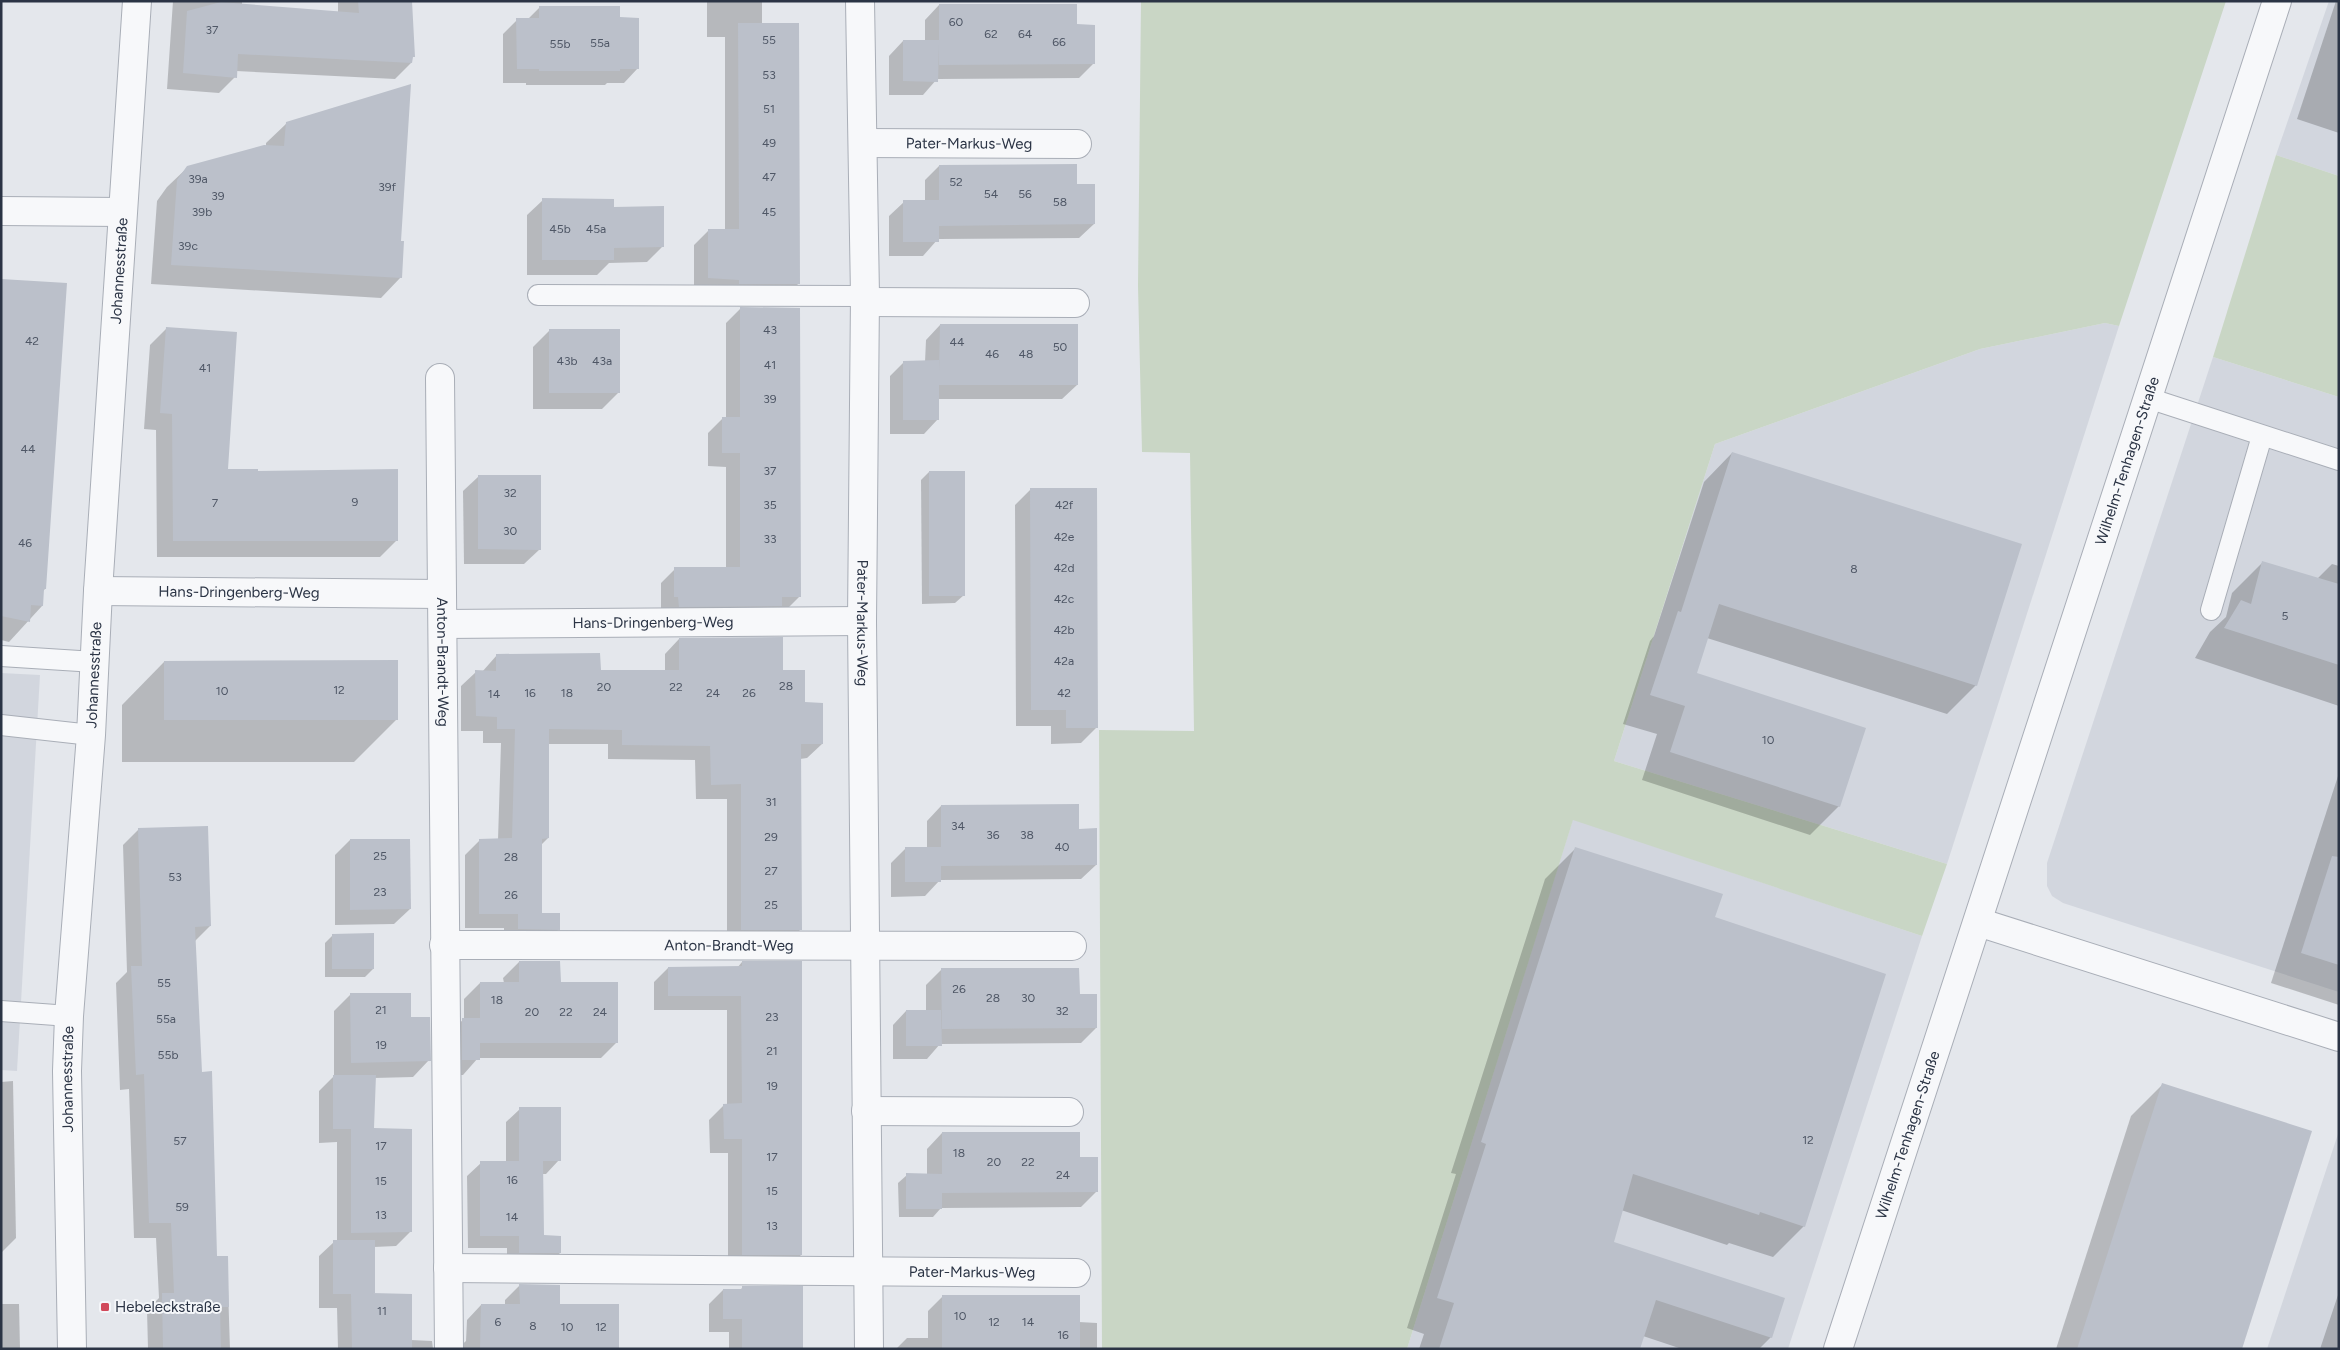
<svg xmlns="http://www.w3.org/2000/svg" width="2340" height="1350" viewBox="0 0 2340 1350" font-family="Figtree,sans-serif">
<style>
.built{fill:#d2d6de}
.green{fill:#c9d6c5}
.shadow{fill:#0003}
.building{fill:#bbc0ca}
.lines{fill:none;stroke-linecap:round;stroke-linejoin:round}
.service-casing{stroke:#a9aeb7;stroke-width:22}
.minor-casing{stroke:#a9aeb7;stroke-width:30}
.service{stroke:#f7f8fa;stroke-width:20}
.minor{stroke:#f7f8fa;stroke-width:28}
.poi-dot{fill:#d1495b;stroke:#f4f6f9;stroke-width:2}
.labels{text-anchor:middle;stroke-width:4;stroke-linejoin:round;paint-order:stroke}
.number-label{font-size:12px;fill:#4f5766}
.street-label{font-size:15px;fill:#2b3445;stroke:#f4f6f9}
.poi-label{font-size:15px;fill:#2b3445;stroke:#f4f6f9;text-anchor:start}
</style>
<rect width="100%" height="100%" fill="#e4e7ec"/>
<g class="built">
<polygon points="2329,1 2339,1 2339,176 2276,155"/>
<polygon points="2105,323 2119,326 1947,864 1614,761 1715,444 1980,349"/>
<polygon points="2213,357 2339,397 2339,992 2063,903 2052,896 2047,886 2047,863"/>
<polygon points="1,673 40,675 17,1071 1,1070"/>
<polygon points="1573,819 1922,936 1788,1349 1407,1349"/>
<polygon points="2339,1131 2339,1349 2267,1349"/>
</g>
<g class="green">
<polygon points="1141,1 2226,1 2119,326 2105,323 1980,349 1715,444 1614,761 1947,864 1922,936 1573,820 1407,1349 1102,1349 1099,730 1194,731 1190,453 1142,452 1138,286"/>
<polygon points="2276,155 2339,176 2339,397 2213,357"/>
</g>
<g class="shadow">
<polygon points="173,1 242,1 242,6 338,12 338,1 410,1 411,63 395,79 236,71 235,77 219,93 167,89"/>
<polygon points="707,1 762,1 762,24 799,283 785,298 694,291 694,245 708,231 725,231 725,37 707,37"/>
<polygon points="2336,1 2339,1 2339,133 2297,119"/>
<polygon points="939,5 1076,25 1093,64 1079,78 937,79 923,95 889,95 889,56 903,41 925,41 925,20"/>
<polygon points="540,7 619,19 638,68 624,83 607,83 605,85 526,85 526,83 503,83 503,34 517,20 527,20"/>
<polygon points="287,123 399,242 401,277 381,298 151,284 157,201 167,187 188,167 266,146 266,143"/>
<polygon points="939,166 1076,186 1094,224 1079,238 938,239 923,256 889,256 889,216 904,202 925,201 925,180"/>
<polygon points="543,200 612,208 662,247 647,262 609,263 597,275 527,275 527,215"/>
<polygon points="1,281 45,589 43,591 42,606 9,642 1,640"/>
<polygon points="740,309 800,596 785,611 661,611 661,583 675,569 726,568 726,467 708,466 708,433 723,418 726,418 726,323"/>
<polygon points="940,325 1077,385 1062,399 938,399 938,419 924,434 890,434 890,376 904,362 925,362 926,340"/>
<polygon points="166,329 226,471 396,541 380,557 157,557 156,430 144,429 150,345"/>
<polygon points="549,331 619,392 602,409 533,409 533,347"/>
<polygon points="1732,453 1976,685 1947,714 1707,638 1695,673 1839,806 1810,835 1642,780 1657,734 1623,724 1650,641 1654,636 1704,482"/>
<polygon points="929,472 964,595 955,603 922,604 921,480"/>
<polygon points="479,476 540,549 524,564 464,564 463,491"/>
<polygon points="1031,489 1097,727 1081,743 1051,744 1051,726 1016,726 1015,505"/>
<polygon points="2262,563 2317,579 2332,564 2339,566 2339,706 2195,658 2210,632 2226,617 2232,593"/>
<polygon points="679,639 782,671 804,704 822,744 807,758 800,759 801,929 786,944 727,944 727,799 696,799 695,760 608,759 608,744 548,744 548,838 541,845 541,915 559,929 544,944 504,944 504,928 465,928 465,855 480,840 498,840 501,743 483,743 483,731 461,731 461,686 476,672 482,672 497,655 599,671 665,671 665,654"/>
<polygon points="164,662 397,719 354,762 122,762 122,705"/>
<polygon points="2339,773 2339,1005 2271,983"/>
<polygon points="941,806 1078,830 1096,865 1081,879 940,880 925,896 891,897 891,863 906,848 927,848 927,821"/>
<polygon points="139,829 210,926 194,942 200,1073 216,1258 227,1257 230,1349 148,1349 147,1310 159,1298 156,1238 134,1238 129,1089 120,1090 116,983 127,972 123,845"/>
<polygon points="350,840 410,909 394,924 335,925 335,855"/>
<polygon points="1576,848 1713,918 1804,1226 1773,1257 1729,1243 1727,1245 1621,1210 1612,1243 1771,1337 1759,1349 1682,1349 1643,1336 1639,1349 1419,1349 1424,1334 1407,1328 1456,1174 1451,1173 1545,879"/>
<polygon points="333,935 373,969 365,977 325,977 325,943"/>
<polygon points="519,962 559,983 617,1042 601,1058 478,1058 463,1075 447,1075 446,1035 464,1019 464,999 480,983 504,983 503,978"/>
<polygon points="742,962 801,1255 787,1269 728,1269 728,1153 710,1153 709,1120 724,1105 727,1105 727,1010 654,1010 654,982 668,968 737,968"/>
<polygon points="942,969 1078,996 1096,1028 1081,1043 940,1044 927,1059 893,1059 893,1025 906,1011 926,1012 926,985"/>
<polygon points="351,994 410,1018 429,1060 413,1077 374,1078 373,1129 410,1232 396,1246 374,1247 374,1293 372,1295 411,1340 432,1341 433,1349 338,1349 337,1308 319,1308 319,1256 334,1242 337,1241 337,1142 319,1143 319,1091 334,1076 334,1011"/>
<polygon points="13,1081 16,1238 1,1253 1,1082"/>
<polygon points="2162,1085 2241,1349 2056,1349 2131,1116"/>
<polygon points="520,1109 559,1160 546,1174 542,1174 542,1237 560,1253 546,1266 507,1266 507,1248 468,1248 467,1176 481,1163 506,1162 506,1122"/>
<polygon points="942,1133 1079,1159 1097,1191 1081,1207 941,1208 933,1217 899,1217 898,1183 907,1175 927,1175 927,1149"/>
<polygon points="520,1285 559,1306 618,1349 457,1349 466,1341 467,1320 481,1305 505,1305 505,1300"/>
<polygon points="743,1287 802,1349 729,1349 729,1332 709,1332 709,1304 723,1290 740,1290"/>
<polygon points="2339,1292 2339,1349 2320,1349"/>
<polygon points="943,1296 1079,1322 1097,1323 1097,1349 896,1349 907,1338 928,1338 928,1311"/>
<polygon points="1,1304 19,1304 20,1349 1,1349"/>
</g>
<g class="building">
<polygon points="358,1 412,1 415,57 413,57 412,63 238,54 237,78 183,73 187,11 221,2 359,13"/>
<polygon points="939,4 1077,4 1077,24 1095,25 1095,64 939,65 939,44 938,82 903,81 903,40 939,40"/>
<polygon points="539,6 620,6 620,17 639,18 639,69 620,69 620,71 539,71 539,69 517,69 516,18 539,18"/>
<polygon points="738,23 799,23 800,284 739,284 739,280 708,278 708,229 739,229"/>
<polygon points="411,84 401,241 404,241 402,278 171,265 177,180 187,166 264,145 284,146 286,122"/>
<polygon points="1077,164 1077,184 1095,184 1095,224 939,226 939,242 903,242 903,200 939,200 939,165"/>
<polygon points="542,198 614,199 614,207 664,206 664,247 614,248 614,260 542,260"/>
<polygon points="1,279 67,283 46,589 44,589 43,606 31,605 30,622 1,616"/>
<polygon points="740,307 800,308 801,597 782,597 782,606 679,607 678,597 674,597 674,567 740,567 740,453 722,453 722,417 740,417"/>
<polygon points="940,324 1078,324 1078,385 939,385 939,420 903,420 903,361 939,360 939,372"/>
<polygon points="166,327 237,332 228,469 258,469 258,471 398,469 398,541 173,541 172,414 160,413"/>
<rect x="549" y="329" width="71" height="64"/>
<polygon points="1732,452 2022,544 1977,686 1719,604 1697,673 1866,728 1840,807 1670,752 1685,706 1650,695 1678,611 1681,612"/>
<rect x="929" y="471" width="36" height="125"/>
<polygon points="478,475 541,475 541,550 478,549"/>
<polygon points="1030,488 1097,488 1098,728 1066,728 1066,710 1031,710"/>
<polygon points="2262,561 2339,584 2339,665 2224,628 2241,600 2251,604"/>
<polygon points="783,637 783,670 805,670 805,702 823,703 823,744 801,744 802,930 741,930 741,784 711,785 710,746 622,745 622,730 549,729 549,838 542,839 542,913 560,913 560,930 518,929 518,914 479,914 479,839 512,838 515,729 497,729 497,717 476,716 475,670 496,671 496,654 600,653 601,670 679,670 679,638"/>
<polygon points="398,660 398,720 164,720 164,661"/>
<polygon points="1079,804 1079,829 1097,828 1097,865 941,866 941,882 905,882 905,847 941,847 941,805"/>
<polygon points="208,826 211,926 195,927 202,1072 212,1071 217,1256 228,1256 229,1307 220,1307 221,1349 163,1349 162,1293 174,1293 171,1223 149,1223 144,1074 136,1075 131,966 142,966 138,828"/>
<polygon points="350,839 410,839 411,909 350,910"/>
<polygon points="1575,847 1723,894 1715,917 1886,974 1805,1227 1760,1212 1759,1215 1633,1174 1614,1242 1785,1298 1772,1338 1656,1300 1640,1349 1439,1349 1454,1303 1437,1298 1486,1144 1481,1142"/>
<polygon points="2332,856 2339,857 2339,965 2301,953"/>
<polygon points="374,933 374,969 332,969 332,934"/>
<polygon points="519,961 560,961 561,982 618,982 618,1043 480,1043 480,1060 462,1060 462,1018 480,1018 480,982 519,982"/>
<polygon points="742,961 802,961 802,1255 742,1255 742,1139 724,1139 723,1104 742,1103 741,996 668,996 668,967 742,966"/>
<polygon points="941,968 1079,968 1080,994 1097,994 1097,1028 942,1029"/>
<polygon points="350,993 411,993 411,1017 430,1017 431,1061 351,1063"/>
<polygon points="906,1010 941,1010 942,1046 906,1046"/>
<polygon points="333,1075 376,1075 374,1128 412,1129 412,1232 351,1233 351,1129 333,1129"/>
<polygon points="2162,1083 2312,1131 2242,1349 2077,1349"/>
<polygon points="519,1107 561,1107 561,1161 543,1161 544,1235 561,1236 561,1253 519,1253 519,1236 480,1236 480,1161 519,1161"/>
<polygon points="942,1132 1080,1132 1080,1157 1098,1157 1098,1192 942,1193"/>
<polygon points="906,1173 942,1174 942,1209 906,1209"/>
<polygon points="333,1240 375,1240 375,1293 372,1293 412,1294 412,1349 352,1349 351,1294 333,1294"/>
<polygon points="519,1284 560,1285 560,1304 619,1304 619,1349 480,1349 481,1304 520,1304"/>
<polygon points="742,1286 803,1286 803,1349 742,1349 742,1319 723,1319 723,1289 742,1289"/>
<rect x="942" y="1295" width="138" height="54"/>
</g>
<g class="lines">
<defs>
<g id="service">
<polyline points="538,295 865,296"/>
<polyline points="2148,398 2339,460"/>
<polyline points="2211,610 2262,436"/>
<polyline points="1,656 95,662"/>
<polyline points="1,725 91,735"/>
<polyline points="1,1011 69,1016"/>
</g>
<g id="minor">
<path id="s1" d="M860,1L865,296L862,621L869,1349"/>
<path id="s2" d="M863,143L1077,144"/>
<polyline points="1,211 122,212"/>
<polyline points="865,302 1075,303"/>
<path id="s3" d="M440,378L449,1349"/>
<path id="s4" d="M98,591L441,594"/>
<path id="s5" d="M443,624L862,621"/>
<polyline points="1978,922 2339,1037"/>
<path id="s6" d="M444,945L1072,946"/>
<polyline points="866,1111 1069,1112"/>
<path id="s7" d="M448,1268L1076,1273"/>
<path id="s8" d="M72,1349L67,1071L69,1016L91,735L98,591L137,1"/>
<path id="s9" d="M1838,1349L2277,1"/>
</g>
</defs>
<use href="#service" class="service-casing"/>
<use href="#minor" class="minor-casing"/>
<use href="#service" class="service"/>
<use href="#minor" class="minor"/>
</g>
<rect class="poi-dot" x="100" y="1302" width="10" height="10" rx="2.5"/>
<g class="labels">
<g class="number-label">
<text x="956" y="26">60</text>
<text x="212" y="34">37</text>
<text x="991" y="38">62</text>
<text x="1025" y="38">64</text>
<text x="769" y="44">55</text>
<text x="1059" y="46">66</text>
<text x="600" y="47">55a</text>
<text x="560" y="48">55b</text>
<text x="769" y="79">53</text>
<text x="769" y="113">51</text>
<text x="769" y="147">49</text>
<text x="769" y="181">47</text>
<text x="198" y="183">39a</text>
<text x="956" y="186">52</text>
<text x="387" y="191">39f</text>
<text x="991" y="198">54</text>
<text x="1025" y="198">56</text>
<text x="218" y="200">39</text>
<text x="1060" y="206">58</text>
<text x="202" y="216">39b</text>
<text x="769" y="216">45</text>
<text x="560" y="233">45b</text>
<text x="596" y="233">45a</text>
<text x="188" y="250">39c</text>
<text x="770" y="334">43</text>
<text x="32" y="345">42</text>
<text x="957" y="346">44</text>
<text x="1060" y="351">50</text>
<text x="992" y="358">46</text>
<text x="1026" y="358">48</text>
<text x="567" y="365">43b</text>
<text x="602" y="365">43a</text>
<text x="770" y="369">41</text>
<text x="205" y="372">41</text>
<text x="770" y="403">39</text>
<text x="28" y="453">44</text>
<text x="770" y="475">37</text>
<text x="510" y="497">32</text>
<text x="355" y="506">9</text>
<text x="215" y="507">7</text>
<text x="770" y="509">35</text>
<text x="1064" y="509">42f</text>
<text x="510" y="535">30</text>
<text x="1064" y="541">42e</text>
<text x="770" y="543">33</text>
<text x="25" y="547">46</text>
<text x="1064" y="572">42d</text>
<text x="1854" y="573">8</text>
<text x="1064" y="603">42c</text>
<text x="2285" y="620">5</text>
<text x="1064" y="634">42b</text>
<text x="1064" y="665">42a</text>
<text x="786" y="690">28</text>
<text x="604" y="691">20</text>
<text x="676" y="691">22</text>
<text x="339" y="694">12</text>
<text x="222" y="695">10</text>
<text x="530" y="697">16</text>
<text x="567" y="697">18</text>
<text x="713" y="697">24</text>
<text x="749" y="697">26</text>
<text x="1064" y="697">42</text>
<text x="494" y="698">14</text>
<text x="1768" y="744">10</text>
<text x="771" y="806">31</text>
<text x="958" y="830">34</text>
<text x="993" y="839">36</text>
<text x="1027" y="839">38</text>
<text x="771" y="841">29</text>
<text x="1062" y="851">40</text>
<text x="380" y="860">25</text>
<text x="511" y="861">28</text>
<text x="771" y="875">27</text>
<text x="175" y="881">53</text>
<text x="380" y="896">23</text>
<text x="511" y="899">26</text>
<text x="771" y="909">25</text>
<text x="164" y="987">55</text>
<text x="959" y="993">26</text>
<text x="993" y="1002">28</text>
<text x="1028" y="1002">30</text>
<text x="497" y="1004">18</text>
<text x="381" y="1014">21</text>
<text x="1062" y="1015">32</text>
<text x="532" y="1016">20</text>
<text x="566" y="1016">22</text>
<text x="600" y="1016">24</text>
<text x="772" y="1021">23</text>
<text x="166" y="1023">55a</text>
<text x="381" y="1049">19</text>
<text x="772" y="1055">21</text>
<text x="168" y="1059">55b</text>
<text x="772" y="1090">19</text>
<text x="1808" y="1144">12</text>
<text x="180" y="1145">57</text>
<text x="381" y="1150">17</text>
<text x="959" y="1157">18</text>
<text x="772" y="1161">17</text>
<text x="994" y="1166">20</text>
<text x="1028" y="1166">22</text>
<text x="1063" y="1179">24</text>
<text x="512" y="1184">16</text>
<text x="381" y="1185">15</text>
<text x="772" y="1195">15</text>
<text x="182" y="1211">59</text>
<text x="381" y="1219">13</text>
<text x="512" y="1221">14</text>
<text x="772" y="1230">13</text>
<text x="382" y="1315">11</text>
<text x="960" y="1320">10</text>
<text x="498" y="1326">6</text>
<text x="994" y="1326">12</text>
<text x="1028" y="1326">14</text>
<text x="533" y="1330">8</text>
<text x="567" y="1331">10</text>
<text x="601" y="1331">12</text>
<text x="1063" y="1339">16</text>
</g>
<g class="street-label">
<text dy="5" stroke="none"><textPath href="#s2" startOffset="106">Pater-Markus-Weg</textPath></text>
<text dy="5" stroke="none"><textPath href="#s8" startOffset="1080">Johannesstraße</textPath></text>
<text dy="5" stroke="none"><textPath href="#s9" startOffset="934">Wilhelm-Tenhagen-Straße</textPath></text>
<text dy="5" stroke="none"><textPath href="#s4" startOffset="141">Hans-Dringenberg-Weg</textPath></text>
<text dy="5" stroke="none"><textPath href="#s5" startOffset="210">Hans-Dringenberg-Weg</textPath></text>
<text dy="5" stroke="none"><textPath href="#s1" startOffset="622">Pater-Markus-Weg</textPath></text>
<text dy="5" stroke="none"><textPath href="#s3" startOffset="284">Anton-Brandt-Weg</textPath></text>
<text dy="5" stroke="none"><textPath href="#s8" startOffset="675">Johannesstraße</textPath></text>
<text dy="5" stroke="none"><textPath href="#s6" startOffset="285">Anton-Brandt-Weg</textPath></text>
<text dy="5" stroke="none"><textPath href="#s8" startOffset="270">Johannesstraße</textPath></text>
<text dy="5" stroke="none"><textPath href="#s9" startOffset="225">Wilhelm-Tenhagen-Straße</textPath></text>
<text dy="5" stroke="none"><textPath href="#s7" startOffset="524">Pater-Markus-Weg</textPath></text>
</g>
<g class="poi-label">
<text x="115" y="1312">Hebeleckstraße</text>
</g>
</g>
<rect width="2340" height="1350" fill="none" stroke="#2b3445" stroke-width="5"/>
</svg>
